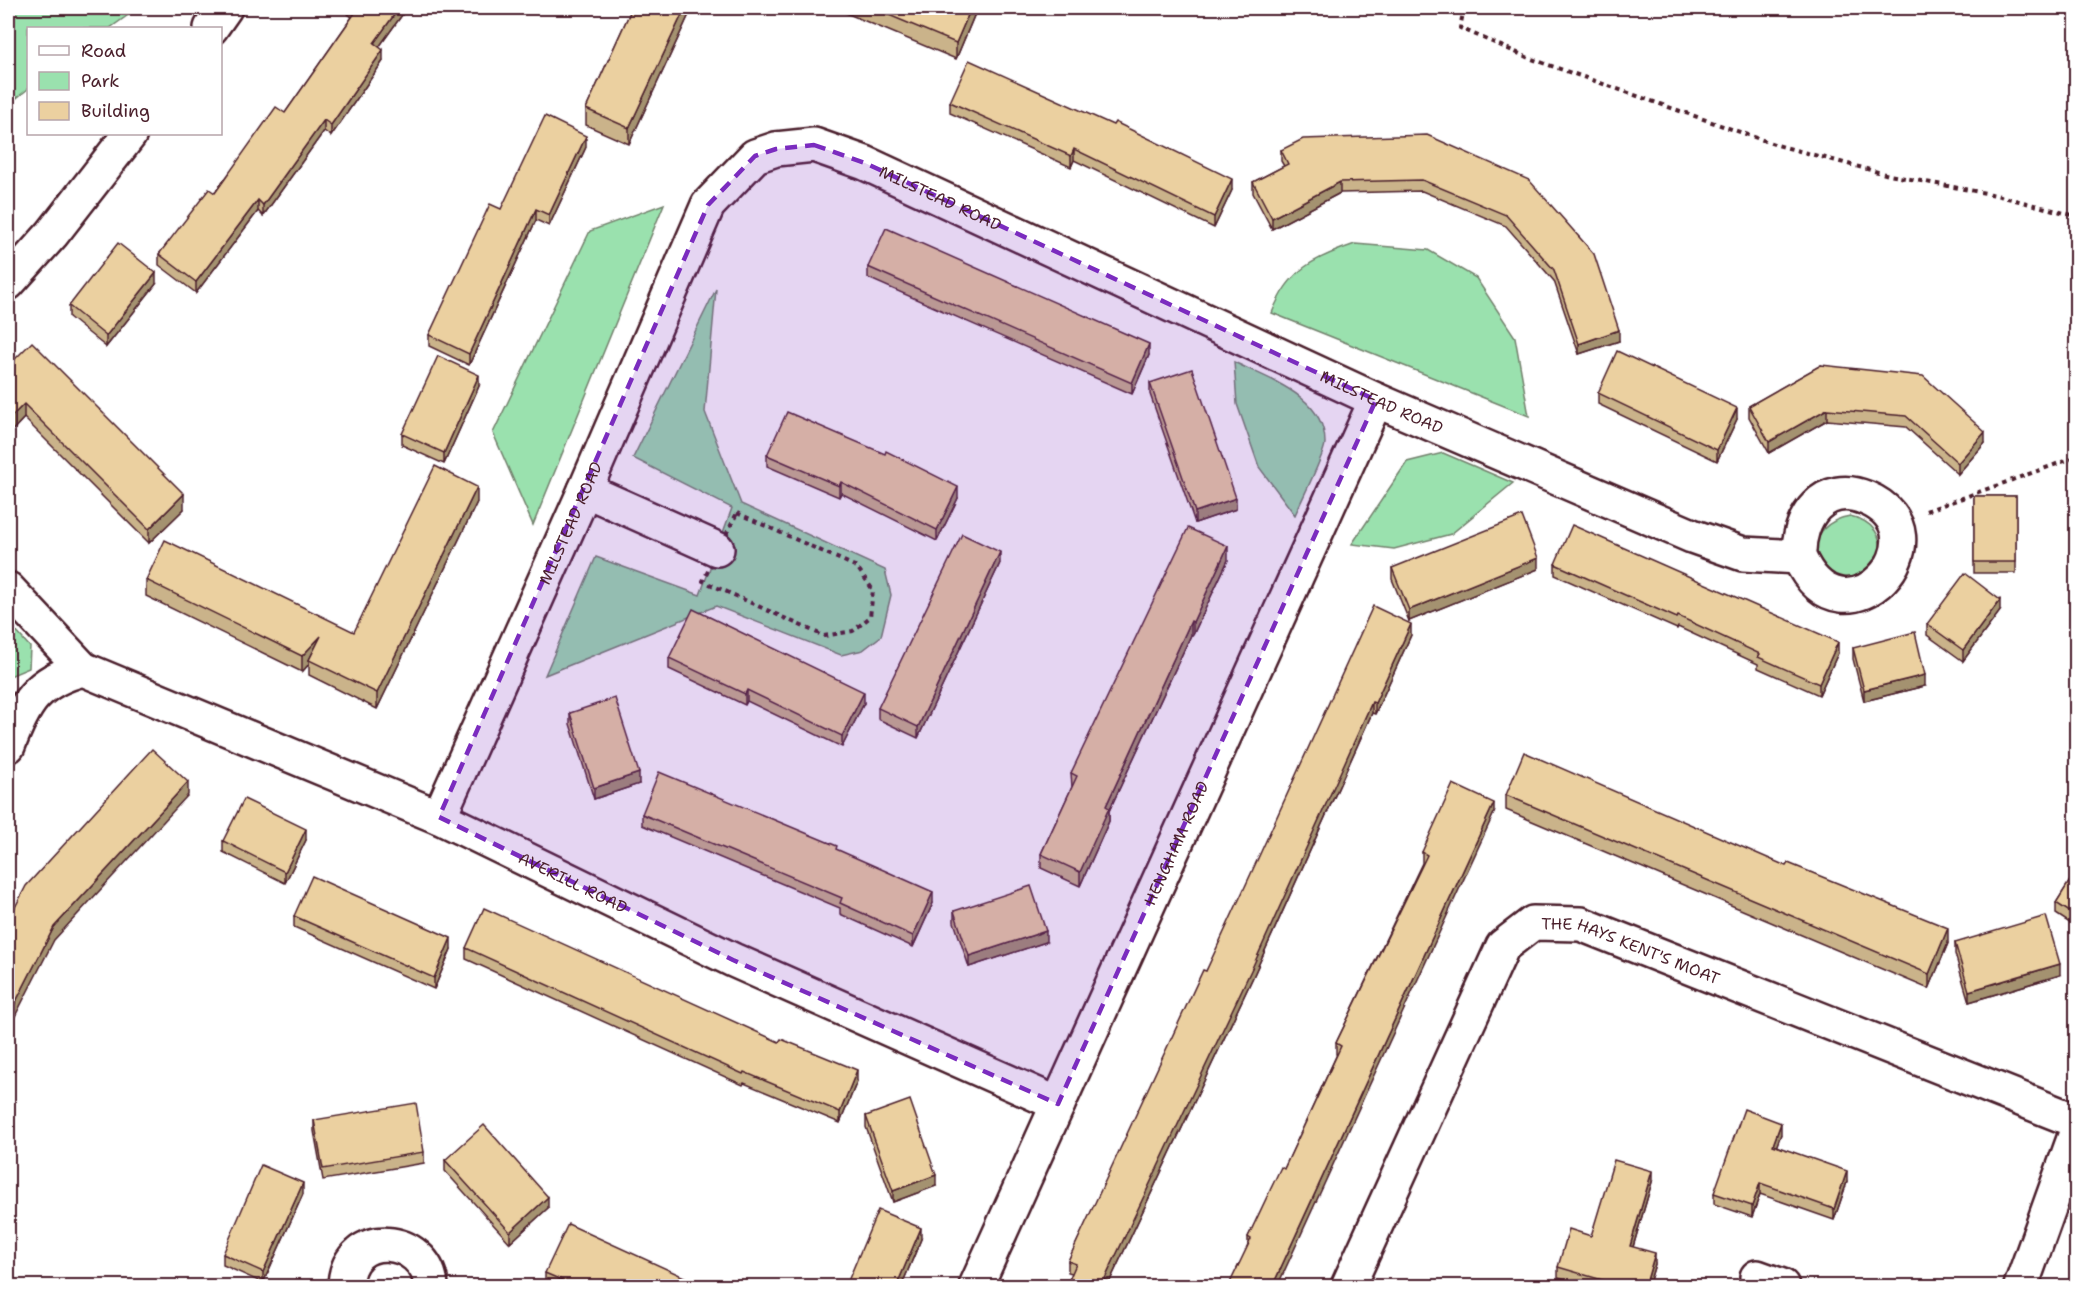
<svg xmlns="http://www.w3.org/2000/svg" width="2084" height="1294" viewBox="0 0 2084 1294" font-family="'Shantell Sans',sans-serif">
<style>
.green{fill:#9ae1ae;stroke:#72806c;stroke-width:1.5}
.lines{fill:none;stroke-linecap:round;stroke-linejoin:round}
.minor-casing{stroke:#4a1f2b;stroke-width:38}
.path{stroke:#4a1f2b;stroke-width:4;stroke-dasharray:4.5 4.5;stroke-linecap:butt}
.minor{stroke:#fff;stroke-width:33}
.wall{fill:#cab38a;stroke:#4a1f2b;stroke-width:1.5}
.shaded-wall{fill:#a49270;stroke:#4a1f2b;stroke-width:1.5}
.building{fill:#ebd0a0;stroke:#4a1f2b;stroke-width:1.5}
.marked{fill:#7b2cbf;fill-opacity:0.2;stroke:#7b2cbf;stroke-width:4.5;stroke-dasharray:12 8;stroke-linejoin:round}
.labels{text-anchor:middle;stroke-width:4.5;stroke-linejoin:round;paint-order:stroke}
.street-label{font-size:16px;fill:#4a1f2b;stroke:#fff}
</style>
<rect width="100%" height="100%" fill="#fff"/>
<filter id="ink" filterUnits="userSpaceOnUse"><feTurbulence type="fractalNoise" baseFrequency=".0167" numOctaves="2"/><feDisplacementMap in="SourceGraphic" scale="12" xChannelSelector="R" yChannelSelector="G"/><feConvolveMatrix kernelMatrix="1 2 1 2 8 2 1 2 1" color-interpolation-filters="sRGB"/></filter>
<g filter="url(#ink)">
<g class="green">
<polygon points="8,8 138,8 110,28 28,28 28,89 8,105"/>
<polygon points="664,204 533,525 493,433 590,231"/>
<path d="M1355,244L1428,250L1476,278L1515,337L1529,416L1272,313C1289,269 1314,258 1355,244Z"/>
<polygon points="716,289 705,412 741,504 885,570 891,595 881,636 863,650 841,655 716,606 545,675 596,557 700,595 732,508 633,458"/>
<path d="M1234,362C1268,379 1325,396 1325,443C1325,454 1301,501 1295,515L1259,467L1237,404Z"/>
<polygon points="1443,453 1513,483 1451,534 1394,549 1352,544 1407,462"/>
<path d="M1850,516C1873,521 1884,536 1880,559L1854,582L1831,577C1826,571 1819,563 1817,556C1810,534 1831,519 1850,516Z"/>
<polygon points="8,622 30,647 29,668 10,676"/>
</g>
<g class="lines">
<defs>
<g id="minor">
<polyline points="211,28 225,8"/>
<polyline points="8,283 52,234 130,134"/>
<polyline points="585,490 717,549"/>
<polyline points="8,589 83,669"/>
<path id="s1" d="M8,746C24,704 36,681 83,669L439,817L733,960L1058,1104"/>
<path id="s2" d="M439,817L585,490L708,205L755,156L776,149L814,145L865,163L1376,400L1692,536L1743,554L1799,557C1797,518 1824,480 1866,498C1953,534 1844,657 1799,557"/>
<polyline points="1757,1277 1782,1286"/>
<path d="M345,1286C347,1226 427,1235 431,1286"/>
<path id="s3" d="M976,1286L1376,400"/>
<path id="s4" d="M1348,1286L1503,946L1533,923L1581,924L2076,1121"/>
<polyline points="2021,1286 2076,1133"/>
</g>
</defs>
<use href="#minor" class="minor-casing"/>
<g class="path">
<polyline points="1464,8 1460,28 1529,58 1777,145 1889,175 1996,195 2076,216"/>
<polyline points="1926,511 2076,457"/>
<polygon points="737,513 857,567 873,590 870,617 853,631 824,636 703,581"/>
</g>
<use href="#minor" class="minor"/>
</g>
<g class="wall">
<polygon points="348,8 407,8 379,47 383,61 331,136 324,131 263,216 258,211 196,293 159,265 159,254 285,113 352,17 348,14"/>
<polygon points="632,8 692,8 629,144 586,125 586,109"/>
<polygon points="834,8 976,8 976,11 956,59"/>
<polygon points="950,102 1232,190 1214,228 1074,160 1071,167 950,113"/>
<polygon points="586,147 549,226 536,220 469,365 429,346 429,335 501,209"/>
<polygon points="1281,150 1529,180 1619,341 1579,354 1554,281 1506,226 1422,191 1340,193 1272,229 1253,193 1253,182 1284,166 1281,161"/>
<polygon points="868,267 1149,355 1132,394 868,278"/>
<polygon points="156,284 106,347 69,317 69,306"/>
<polygon points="1821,365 1985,443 1958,474 1906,427 1827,420 1769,453 1749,417 1749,406"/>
<polygon points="8,366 184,509 149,543 24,418 8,435"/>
<polygon points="1150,383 1236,509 1195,523 1150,394"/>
<polygon points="479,386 444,464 402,445 402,434"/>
<polygon points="1598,393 1737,419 1717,461 1598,404"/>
<polygon points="767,455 958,498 937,541 841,493 839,497 767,466"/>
<rect x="1974" y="496" width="42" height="77"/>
<polygon points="477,502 377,709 309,675 309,664 302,672 146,596 146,580 354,632"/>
<polygon points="1228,560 1193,635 1191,635 1109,811 1109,821 1080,886 1041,868 1041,854 1072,787 1071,773"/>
<polygon points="1000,563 918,738 878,719 878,708"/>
<polygon points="1555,564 1838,653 1819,695 1758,668 1758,664 1678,627 1677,629 1555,575"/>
<polygon points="1392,568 1538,569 1409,621 1392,579"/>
<polygon points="2000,611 1963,661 1927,635 1927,624"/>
<polygon points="1411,635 1375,714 1372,713 1253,977 1107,1287 1066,1287 1072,1273 1068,1272 1068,1261 1206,971"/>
<polygon points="1853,648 1925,686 1864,701 1853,659"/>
<polygon points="669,658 864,703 842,747 747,701 745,705 669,669"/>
<polygon points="570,713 639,784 594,799 570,724"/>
<polygon points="1506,795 1786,866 1948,943 1929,989 1506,810"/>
<polygon points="1494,813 1248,1245 1248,1237 1284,1169 1337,1054 1336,1054 1336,1043 1422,863 1422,852"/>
<polygon points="642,814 837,850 933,903 913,947 840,914 840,908 642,825"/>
<polygon points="306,840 285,883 223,852 223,841"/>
<polygon points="2076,871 2076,927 2056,914 2056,903"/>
<polygon points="954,911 1046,942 969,967 954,922"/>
<polygon points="294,916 451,949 434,989 294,927"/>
<polygon points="1955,943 2060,975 1969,1002 1955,954"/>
<polygon points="466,948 857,1081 840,1123 744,1083 743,1085 466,959"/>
<polygon points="866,1116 936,1186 893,1202 866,1127"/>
<polygon points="314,1120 424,1152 424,1163 323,1180 314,1131"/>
<polygon points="1781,1134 1776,1146 1847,1182 1834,1220 1760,1194 1752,1217 1714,1204 1714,1193"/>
<polygon points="445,1160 548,1208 510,1243 445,1171"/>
<polygon points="1652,1182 1633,1247 1655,1264 1648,1287 1588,1287 1558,1278 1558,1267"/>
<polygon points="303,1194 263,1283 223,1265 223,1254"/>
<polygon points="921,1239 901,1287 848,1287 848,1281"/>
<polygon points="545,1273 706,1287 552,1287 545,1284"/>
</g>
<g class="shaded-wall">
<polygon points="399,8 407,8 374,54 374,43"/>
<polygon points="685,8 692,8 629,144 629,128"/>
<polygon points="971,8 976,8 976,11 956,59 956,43"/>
<polygon points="383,50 383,61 331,136 331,125"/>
<polygon points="324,120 324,131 263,216 263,205"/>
<polygon points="586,136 586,147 549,226 549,215"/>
<polygon points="1074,149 1074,160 1071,167 1071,156"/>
<polygon points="11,163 11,174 8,176 8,165"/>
<polygon points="1232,179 1232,190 1214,228 1214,217"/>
<polygon points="1340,182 1340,193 1272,229 1272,218"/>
<polygon points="258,200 258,211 196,293 196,282"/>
<polygon points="536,209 536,220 469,365 469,354"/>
<polygon points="156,273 156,284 106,347 106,336"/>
<polygon points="1619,330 1619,341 1579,354 1579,344"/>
<polygon points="1149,344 1149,355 1132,394 1132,383"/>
<polygon points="479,375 479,386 444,464 444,453"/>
<polygon points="24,404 24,418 8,435 8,420"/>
<polygon points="1737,408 1737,419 1717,461 1717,450"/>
<polygon points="1827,409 1827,420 1769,453 1769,442"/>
<polygon points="1985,432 1985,443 1958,474 1958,463"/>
<polygon points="841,482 841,493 839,497 839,486"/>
<polygon points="477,487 477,502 377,709 377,693"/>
<polygon points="958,487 958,498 937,541 937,530"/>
<polygon points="184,494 184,509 149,543 149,529"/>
<polygon points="1236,498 1236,509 1195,523 1195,512"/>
<polygon points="1228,546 1228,560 1193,635 1193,622"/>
<polygon points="1000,552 1000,563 918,738 918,727"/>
<polygon points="1538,558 1538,569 1409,621 1409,610"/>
<polygon points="2000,600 2000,611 1963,661 1963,650"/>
<polygon points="1191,621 1191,635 1109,811 1109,821 1080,886 1080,872 1106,806"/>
<polygon points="1411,624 1411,635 1375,714 1375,703"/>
<polygon points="321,636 309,660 309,664 302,672 302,656"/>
<polygon points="1838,642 1838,653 1819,695 1819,684"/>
<polygon points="1925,675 1925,686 1864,701 1864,690"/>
<polygon points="747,690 747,701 745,705 745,694"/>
<polygon points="864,692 864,703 842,747 842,736"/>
<polygon points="1372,702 1372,713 1253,977 1107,1287 1101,1287"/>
<polygon points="639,773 639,784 594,799 594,788"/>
<polygon points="188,782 188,795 54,940 8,1030 8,1017 54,927"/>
<polygon points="1494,803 1494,813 1277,1287 1272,1287"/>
<polygon points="306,829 306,840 285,883 285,872"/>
<polygon points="933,892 933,903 913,947 913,936"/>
<polygon points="1948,928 1948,943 1929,989 1929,974"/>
<polygon points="1046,931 1046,942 969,967 969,956"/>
<polygon points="451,938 451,949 434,989 434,978"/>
<polygon points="2060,964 2060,975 1969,1002 1969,991"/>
<polygon points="11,1028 11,1041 8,1047 8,1034"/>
<polygon points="857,1070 857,1081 840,1123 840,1112"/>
<polygon points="1781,1123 1781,1134 1773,1156 1773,1145"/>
<polygon points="1652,1171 1652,1182 1630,1257 1630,1246"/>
<polygon points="1847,1171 1847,1182 1834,1220 1834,1209"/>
<polygon points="936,1175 936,1186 893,1202 893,1191"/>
<polygon points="303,1183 303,1194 263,1283 263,1272"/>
<polygon points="1760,1183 1760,1194 1752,1217 1752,1206"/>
<polygon points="548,1197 548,1208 510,1243 510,1232"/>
<polygon points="921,1228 921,1239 901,1287 896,1287"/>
<polygon points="1655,1253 1655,1264 1648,1287 1645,1287"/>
</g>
<g class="building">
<polygon points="353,8 399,8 374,43 383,50 331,125 324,120 263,205 258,200 196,282 159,254 209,189 215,193 276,107 285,113 357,10"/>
<polygon points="632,8 685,8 629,128 586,109"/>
<polygon points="872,8 971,8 956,43"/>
<polygon points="969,60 1113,125 1115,122 1232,179 1214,217 1074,149 1071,156 950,102"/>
<polygon points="545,116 586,136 549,215 536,209 469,354 429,335 490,204 501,209"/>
<polygon points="1427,135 1529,180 1594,254 1619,330 1579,344 1554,270 1506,215 1422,180 1340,182 1272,218 1253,182 1288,164 1281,150 1303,139"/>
<polygon points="886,228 1149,344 1132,383 868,267"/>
<polygon points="118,243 156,273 106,336 69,306"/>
<polygon points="32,342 184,494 149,529 24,404 8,420 8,366"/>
<polygon points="1617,351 1737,408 1717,450 1598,393"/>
<polygon points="438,356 479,375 444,453 402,434"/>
<polygon points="1821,365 1923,376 1985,432 1958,463 1906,416 1827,409 1769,442 1749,406"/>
<polygon points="1192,369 1236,498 1195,512 1150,383"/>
<polygon points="787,412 885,454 886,451 958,487 937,530 841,482 839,486 767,455"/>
<polygon points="435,466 477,487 377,693 309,660 321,636 302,656 146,580 165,540 354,632"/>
<rect x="1974" y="496" width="42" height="66"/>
<polygon points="1522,516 1538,558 1409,610 1392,568"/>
<polygon points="1572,525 1838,642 1819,684 1758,657 1760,654 1678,616 1677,618 1555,564"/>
<polygon points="1188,528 1228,546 1193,622 1191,621 1106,806 1109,808 1080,872 1041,854 1077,776 1071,773"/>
<polygon points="962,534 1000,552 918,727 878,708"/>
<polygon points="1965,573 2000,600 1963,650 1927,624"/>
<polygon points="1373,606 1411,624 1375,703 1372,702 1253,966 1101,1287 1066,1287 1076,1264 1068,1261 1203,970 1206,971 1249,878"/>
<polygon points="693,609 864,692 842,736 747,690 745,694 669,658"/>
<polygon points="1915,632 1925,675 1864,690 1853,648"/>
<polygon points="615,698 639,773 594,788 570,713"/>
<polygon points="152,749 188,782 54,927 8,1017 8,921 26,886"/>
<polygon points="1524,752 1786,866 1788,863 1948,928 1929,974 1506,795"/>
<polygon points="659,772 837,846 836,849 933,892 913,936 840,903 842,898 642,814"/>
<polygon points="1453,784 1494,803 1272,1287 1228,1287 1251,1239 1248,1237 1281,1167 1284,1169 1341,1046 1336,1043 1427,855 1422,852"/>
<polygon points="244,799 306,829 285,872 223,841"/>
<polygon points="2076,871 2076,916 2056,903"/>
<polygon points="312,876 451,938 434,978 294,916"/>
<polygon points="1031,886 1046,931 969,956 954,911"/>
<polygon points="484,908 779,1042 781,1039 857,1070 840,1112 744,1072 743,1074 466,948"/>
<polygon points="2046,916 2060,964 1969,991 1955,943"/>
<polygon points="8,1026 11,1028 8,1034"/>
<polygon points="910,1100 936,1175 893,1191 866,1116"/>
<polygon points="416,1103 424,1152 323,1169 314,1120"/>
<polygon points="1744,1109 1781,1123 1773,1145 1847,1171 1834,1209 1760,1183 1752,1206 1714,1193"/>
<polygon points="484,1125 548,1197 510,1232 445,1160"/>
<polygon points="1614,1160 1652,1171 1630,1246 1655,1253 1645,1287 1626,1287 1558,1267 1569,1229 1591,1236"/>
<polygon points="261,1165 303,1183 263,1272 223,1254"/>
<polygon points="878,1210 921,1228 896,1287 861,1287 848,1281"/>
<polygon points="568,1224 706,1287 578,1287 545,1273"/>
</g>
</g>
<path class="marked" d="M814,145L865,163L1376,400L1058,1104L733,960L439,817L708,205L755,156L776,149Z"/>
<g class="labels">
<g class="street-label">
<text dy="6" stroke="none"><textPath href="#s2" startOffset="934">MILSTEAD ROAD</textPath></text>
<text dy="6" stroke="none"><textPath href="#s2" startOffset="1420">MILSTEAD ROAD</textPath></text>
<text dy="6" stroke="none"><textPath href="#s2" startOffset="322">MILSTEAD ROAD</textPath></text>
<text dy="6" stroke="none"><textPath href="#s3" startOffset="486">HENGHAM ROAD</textPath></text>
<text dy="6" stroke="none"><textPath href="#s1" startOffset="648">AVERILL ROAD</textPath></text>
<text dy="6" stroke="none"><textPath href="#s4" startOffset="514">THE HAYS KENT'S MOAT</textPath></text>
</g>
</g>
<rect width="2084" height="1294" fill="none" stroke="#fff" stroke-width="30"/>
<rect x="15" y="15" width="2054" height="1264" fill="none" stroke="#4a1f2b" stroke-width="2" filter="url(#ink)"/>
<rect x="27" y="27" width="195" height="108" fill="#ffffff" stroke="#b7a5aa" stroke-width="1.5"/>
<rect x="39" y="46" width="30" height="9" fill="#ffffff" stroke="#b7a5aa" stroke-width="1.5"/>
<text x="81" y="57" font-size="18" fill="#4a1f2b">Road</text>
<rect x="39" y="72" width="30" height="18" fill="#9ae1ae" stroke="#b7a5aa" stroke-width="1.5"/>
<text x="81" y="87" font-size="18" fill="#4a1f2b">Park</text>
<rect x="39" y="102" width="30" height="18" fill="#ebd0a0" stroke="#b7a5aa" stroke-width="1.5"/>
<text x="81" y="117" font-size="18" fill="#4a1f2b">Building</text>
</svg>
